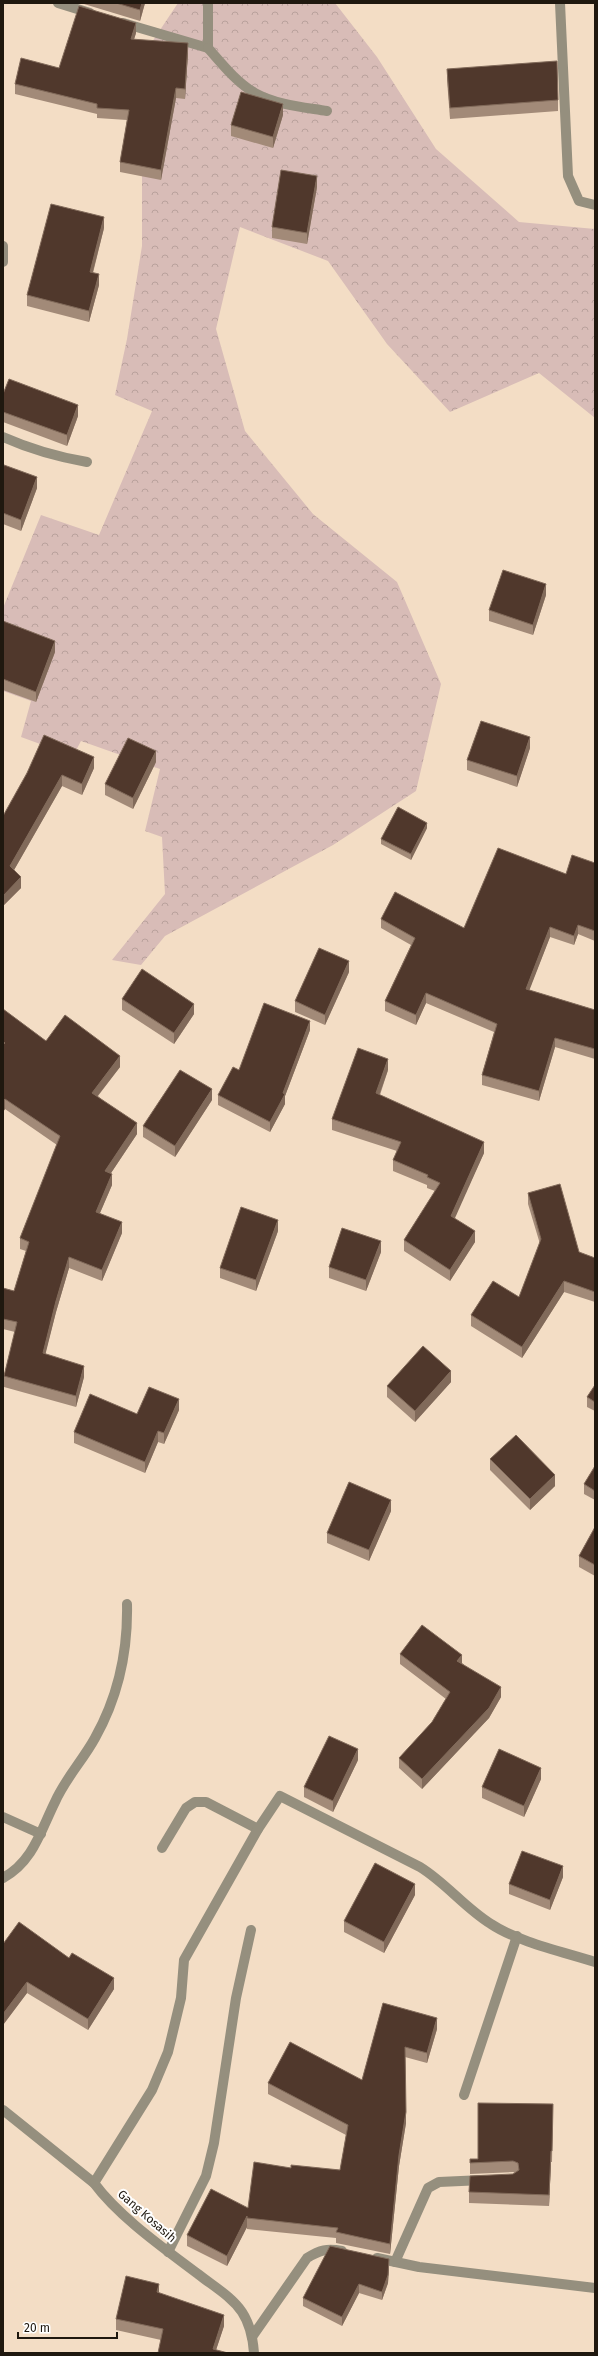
<svg xmlns="http://www.w3.org/2000/svg" width="598" height="2356" viewBox="0 0 598 2356" font-family="'Fira Sans',sans-serif">
<style>
.forest{fill:url(#forest-crowns)}
.lines{fill:none;stroke-linecap:round;stroke-linejoin:round}
.minor{stroke:#958f7e;stroke-width:10}
.wall{fill:#a28a78}
.shaded-wall{fill:#816a5a}
.building{fill:#50382c;stroke:#816a5a}
.labels{text-anchor:middle;stroke-width:4;stroke-linejoin:round;paint-order:stroke}
.street-label{font-size:12px;fill:#1f180f;stroke:#fff}
</style>
<defs>
<pattern id="forest-crowns" width="20" height="18" patternUnits="userSpaceOnUse"><rect width="20" height="18" fill="#d8bcb7"/><path d="M2 6a3 3 0 1 1 6 0M12 15a3 3 0 1 1 6 0" fill="none" stroke="#b9a19c"/></pattern>
</defs>
<rect width="100%" height="100%" fill="#f3ddc5"/>
<polygon class="forest" points="178,3 335,3 377,57 436,149 519,222 595,229 595,418 539,373 450,412 387,344 328,261 240,227 216,329 245,431 313,514 397,582 441,684 416,791 333,845 165,936 141,965 112,960 165,894 162,837 145,831 160,769 81,741 73,756 21,737 31,701 3,691 3,608 41,515 99,535 152,411 115,395 127,339 142,246 142,57"/>
<g class="lines">
<g class="minor">
<polyline points="58,3 90,13"/>
<polyline points="560,3 568,176 579,201 595,205"/>
<polyline points="123,23 208,48 208,3"/>
<path d="M208,48C222,64 237,83 255,93C277,105 303,107 327,111"/>
<polyline points="3,246 3,262"/>
<path d="M3,437C30,449 58,457 87,462"/>
<polyline points="3,1817 41,1834"/>
<polyline points="162,1848 186,1808 195,1802 206,1802 258,1829"/>
<path d="M3,1878C33,1862 41,1830 55,1802C65,1779 83,1760 95,1738C118,1697 128,1651 127,1604"/>
<polyline points="464,2095 517,1936"/>
<path d="M3,2110L94,2183C119,2217 165,2249 198,2274C213,2286 231,2296 242,2312C250,2324 253,2339 254,2353"/>
<path d="M94,2183L152,2090L168,2052L181,1998L184,1960L258,1829L280,1796L420,1867C446,1883 465,1908 491,1924C518,1942 564,1952 595,1962"/>
<polyline points="168,2252 206,2176 214,2143 236,1998 251,1930"/>
<polyline points="377,2258 419,2267 595,2288"/>
<polyline points="395,2262 428,2188 439,2182 483,2180"/>
<path d="M252,2337L307,2258C320,2250 327,2248 342,2251"/>
</g>
</g>
<g class="wall">
<polygon points="84,3 145,3 140,21 84,4"/>
<polygon points="136,33 134,39 188,53 185,99 176,98 161,180 120,172 120,162 127,120 97,118 97,114 15,94 15,84 59,68"/>
<polygon points="447,69 558,100 558,111 450,119 447,80"/>
<polygon points="283,115 273,148 231,136 231,125"/>
<polygon points="317,187 307,244 272,238 272,227"/>
<polygon points="104,228 93,273 99,285 89,322 27,306 27,295"/>
<polygon points="3,394 78,416 67,446 3,422"/>
<polygon points="3,469 37,488 21,531 3,524"/>
<polygon points="546,595 533,635 489,621 489,610"/>
<polygon points="3,621 55,652 36,702 3,690"/>
<polygon points="530,748 517,787 467,770 467,760"/>
<polygon points="156,762 133,809 105,795 105,784"/>
<polygon points="94,768 82,795 62,786 14,870 21,888 3,906 27,773"/>
<polygon points="427,828 411,860 381,844 381,839"/>
<polygon points="595,863 595,941 578,934 574,945 550,937 529,990 595,1010 595,1059 555,1047 539,1101 482,1085 482,1075 494,1032 426,1003 416,1025 385,1011 385,1001 411,945 381,928 381,919 464,928 566,874"/>
<polygon points="349,972 325,1025 295,1012 295,1001"/>
<polygon points="122,999 194,1014 174,1044 122,1010"/>
<polygon points="3,1009 46,1041 120,1067 98,1096 137,1134 111,1173 112,1185 100,1213 122,1233 102,1281 69,1268 56,1312 45,1354 84,1377 76,1407 4,1387 4,1376 15,1332 3,1329 3,1288 14,1291 26,1251 20,1249 20,1238 57,1145 5,1109 3,1112"/>
<polygon points="310,1030 285,1096 285,1104 270,1132 218,1105 218,1095 239,1070"/>
<polygon points="388,1070 380,1095 484,1153 454,1218 475,1242 450,1281 404,1251 404,1240 435,1191 427,1188 427,1185 393,1171 393,1160 397,1151 332,1130 332,1119"/>
<polygon points="212,1100 175,1157 143,1137 143,1126"/>
<polygon points="528,1193 579,1252 595,1258 595,1302 564,1292 522,1358 471,1326 471,1315 519,1297 540,1244 528,1204"/>
<polygon points="278,1231 256,1291 220,1278 220,1268"/>
<polygon points="381,1252 366,1291 329,1278 329,1267"/>
<polygon points="451,1382 415,1422 387,1397 387,1386"/>
<polygon points="595,1385 595,1411 587,1407 587,1397"/>
<polygon points="179,1410 164,1444 158,1442 145,1473 74,1443 74,1432 137,1414"/>
<polygon points="490,1459 555,1486 530,1510 490,1470"/>
<polygon points="595,1466 595,1500 584,1494 584,1484"/>
<polygon points="391,1511 369,1561 327,1543 327,1533"/>
<polygon points="595,1527 595,1576 579,1567 579,1556"/>
<polygon points="400,1654 462,1663 501,1697 489,1718 422,1789 399,1768 399,1758 432,1722 446,1699 400,1664"/>
<polygon points="358,1760 333,1812 304,1797 304,1787"/>
<polygon points="541,1779 524,1817 482,1798 482,1787"/>
<polygon points="563,1877 550,1910 509,1894 509,1884"/>
<polygon points="415,1895 384,1953 344,1932 344,1921"/>
<polygon points="3,1944 69,1958 114,1989 88,2030 27,1993 3,2025"/>
<polygon points="383,2003 437,2029 427,2063 405,2057 406,2123 399,2166 390,2254 336,2243 336,2238 247,2229 247,2227 227,2266 187,2246 187,2235 248,2208 291,2168 340,2170 346,2135 268,2094 268,2083 362,2080"/>
<polygon points="553,2104 552,2162 551,2162 549,2206 469,2203 469,2192 515,2173 513,2172 470,2174 470,2159 478,2159"/>
<polygon points="389,2267 388,2283 382,2300 359,2293 342,2326 303,2306 303,2298"/>
<polygon points="159,2293 224,2326 216,2350 161,2340 116,2330 116,2319"/>
</g>
<g class="shaded-wall">
<polygon points="142,3 145,3 140,21 140,10"/>
<polygon points="136,23 136,33 131,49 131,39"/>
<polygon points="188,43 188,53 185,99 185,89"/>
<polygon points="176,88 176,98 161,180 161,170"/>
<polygon points="283,104 283,115 273,148 273,137"/>
<polygon points="317,176 317,187 307,244 307,233"/>
<polygon points="104,217 104,228 90,283 90,272"/>
<polygon points="99,274 99,285 89,322 89,311"/>
<polygon points="78,405 78,416 67,446 67,435"/>
<polygon points="37,477 37,488 21,531 21,520"/>
<polygon points="546,584 546,595 533,635 533,625"/>
<polygon points="55,641 55,652 36,702 36,692"/>
<polygon points="530,737 530,748 517,787 517,776"/>
<polygon points="156,751 156,762 133,809 133,798"/>
<polygon points="94,757 94,768 82,795 82,784"/>
<polygon points="62,775 62,786 10,877 10,866"/>
<polygon points="427,823 427,828 411,860 411,854"/>
<polygon points="21,877 21,888 3,906 3,896"/>
<polygon points="578,925 578,934 574,945 574,936"/>
<polygon points="550,927 550,937 526,999 526,989"/>
<polygon points="349,961 349,972 325,1025 325,1015"/>
<polygon points="426,993 426,1003 416,1025 416,1015"/>
<polygon points="194,1004 194,1014 174,1044 174,1033"/>
<polygon points="310,1021 310,1030 285,1096 285,1104 270,1132 270,1122 283,1093"/>
<polygon points="555,1038 555,1047 539,1101 539,1091"/>
<polygon points="120,1056 120,1067 92,1103 92,1093"/>
<polygon points="388,1059 388,1070 376,1104 376,1093"/>
<polygon points="212,1089 212,1100 175,1157 175,1146"/>
<polygon points="5,1099 5,1109 3,1112 3,1101"/>
<polygon points="137,1123 137,1134 105,1182 105,1171"/>
<polygon points="484,1142 484,1153 451,1227 451,1216"/>
<polygon points="112,1174 112,1185 96,1222 96,1212"/>
<polygon points="278,1220 278,1231 256,1291 256,1280"/>
<polygon points="122,1222 122,1233 102,1281 102,1270"/>
<polygon points="475,1231 475,1242 450,1281 450,1270"/>
<polygon points="381,1241 381,1252 366,1291 366,1280"/>
<polygon points="69,1257 69,1268 56,1312 43,1364 43,1353 56,1301"/>
<polygon points="564,1281 564,1292 522,1358 522,1347"/>
<polygon points="84,1366 84,1377 76,1407 76,1396"/>
<polygon points="451,1371 451,1382 415,1422 415,1411"/>
<polygon points="179,1399 179,1410 164,1444 164,1433"/>
<polygon points="158,1431 158,1442 145,1473 145,1462"/>
<polygon points="555,1475 555,1486 530,1510 530,1499"/>
<polygon points="391,1500 391,1511 369,1561 369,1550"/>
<polygon points="462,1655 462,1665 457,1661"/>
<polygon points="501,1687 501,1697 489,1718 422,1789 422,1779"/>
<polygon points="358,1749 358,1760 333,1812 333,1801"/>
<polygon points="541,1768 541,1779 524,1817 524,1806"/>
<polygon points="563,1866 563,1877 550,1910 550,1900"/>
<polygon points="415,1884 415,1895 384,1953 384,1942"/>
<polygon points="114,1978 114,1989 88,2030 88,2019"/>
<polygon points="27,1982 27,1993 3,2025 3,2014"/>
<polygon points="437,2018 437,2029 427,2063 427,2053"/>
<polygon points="406,2112 406,2123 399,2166 390,2254 390,2244 399,2155"/>
<polygon points="551,2151 551,2162 549,2206 549,2195"/>
<polygon points="247,2216 247,2227 227,2266 227,2256"/>
<polygon points="389,2259 389,2267 388,2283 382,2300 382,2292"/>
<polygon points="159,2284 159,2294 157,2292"/>
<polygon points="359,2284 359,2293 342,2326 342,2317"/>
<polygon points="224,2315 224,2326 215,2353 213,2349"/>
</g>
<g class="building">
<polygon points="116,3 142,3 140,10"/>
<polygon points="79,6 136,23 131,39 188,43 185,89 176,88 161,170 120,162 129,110 97,108 97,104 15,84 21,58 59,68"/>
<polygon points="557,61 558,100 450,108 447,69"/>
<polygon points="241,92 283,104 273,137 231,125"/>
<polygon points="281,170 317,176 307,233 272,227"/>
<polygon points="51,204 104,217 90,272 99,274 89,311 27,295"/>
<polygon points="9,379 78,405 67,435 3,412 3,394"/>
<polygon points="4,465 37,477 21,520 3,513 3,469"/>
<polygon points="503,570 546,584 533,625 489,610"/>
<polygon points="3,621 55,641 36,692 3,679"/>
<polygon points="481,721 530,737 517,776 467,760"/>
<polygon points="44,735 94,757 82,784 62,775 10,866 21,877 3,896 3,816 27,773"/>
<polygon points="128,738 156,751 133,798 105,784"/>
<polygon points="398,807 427,823 411,854 381,839"/>
<polygon points="498,848 566,874 572,855 595,863 595,931 578,925 574,936 550,927 526,989 595,1010 595,1049 555,1038 539,1091 482,1075 497,1024 426,993 416,1015 385,1001 415,938 381,919 395,892 464,928"/>
<polygon points="319,948 349,961 325,1015 295,1001"/>
<polygon points="142,969 194,1004 174,1033 122,999"/>
<polygon points="264,1003 310,1021 283,1093 285,1094 270,1122 218,1095 233,1067 239,1070"/>
<polygon points="3,1009 46,1041 65,1015 120,1056 92,1093 137,1123 105,1171 112,1174 96,1212 122,1222 102,1270 69,1257 56,1301 43,1353 84,1366 76,1396 4,1376 17,1322 3,1319 3,1288 14,1291 29,1242 20,1238 60,1136 5,1099 3,1101 3,1045 5,1043 3,1041"/>
<polygon points="358,1048 388,1059 376,1093 484,1142 451,1216 475,1231 450,1270 404,1240 440,1183 427,1177 428,1175 393,1160 401,1142 332,1119"/>
<polygon points="180,1070 212,1089 175,1146 143,1126"/>
<polygon points="560,1184 579,1252 595,1258 595,1292 564,1281 522,1347 471,1315 493,1281 519,1297 541,1239 528,1193"/>
<polygon points="241,1207 278,1220 256,1280 220,1268"/>
<polygon points="342,1228 381,1241 366,1280 329,1267"/>
<polygon points="423,1346 451,1371 415,1411 387,1386"/>
<polygon points="595,1385 595,1402 587,1397"/>
<polygon points="149,1387 179,1399 164,1433 158,1431 145,1462 74,1432 90,1394 137,1414"/>
<polygon points="516,1435 555,1475 530,1499 490,1459"/>
<polygon points="595,1466 595,1491 584,1484"/>
<polygon points="349,1482 391,1500 369,1550 327,1533"/>
<polygon points="595,1527 595,1565 579,1556"/>
<polygon points="422,1625 462,1655 457,1661 501,1687 489,1708 422,1779 399,1758 432,1722 450,1692 400,1654"/>
<polygon points="329,1736 358,1749 333,1801 304,1787"/>
<polygon points="499,1749 541,1768 524,1806 482,1787"/>
<polygon points="522,1851 563,1866 550,1900 509,1884"/>
<polygon points="375,1863 415,1884 384,1942 344,1921"/>
<polygon points="19,1922 69,1958 72,1953 114,1978 88,2019 27,1982 3,2014 3,1944"/>
<polygon points="383,2003 437,2018 427,2053 405,2047 406,2112 399,2155 390,2244 336,2232 338,2228 247,2218 247,2216 227,2256 187,2235 211,2189 248,2208 254,2162 291,2168 291,2165 340,2170 348,2125 268,2083 290,2042 362,2080"/>
<polygon points="478,2103 553,2104 552,2151 551,2151 549,2195 469,2192 470,2176 513,2174 519,2170 518,2163 513,2161 470,2163 470,2159 478,2159"/>
<polygon points="330,2246 389,2259 388,2275 382,2292 359,2284 342,2317 303,2298"/>
<polygon points="126,2276 159,2284 157,2292 224,2315 213,2349 228,2353 158,2353 163,2329 116,2319"/>
</g>
<g class="labels">
<g class="street-label">
<text transform="translate(147 2216) rotate(41)" y="4">Gang Kosasih</text>
</g>
</g>
<rect width="598" height="2356" fill="none" stroke="#1f180f" stroke-width="8"/>
<path d="M18 2332v6h99v-6" fill="none" stroke="#1f180f" stroke-width="2"/>
<text x="24" y="2332" font-size="12" fill="#1f180f" stroke="#ffffff" stroke-width="3" paint-order="stroke">20 m</text>
</svg>
